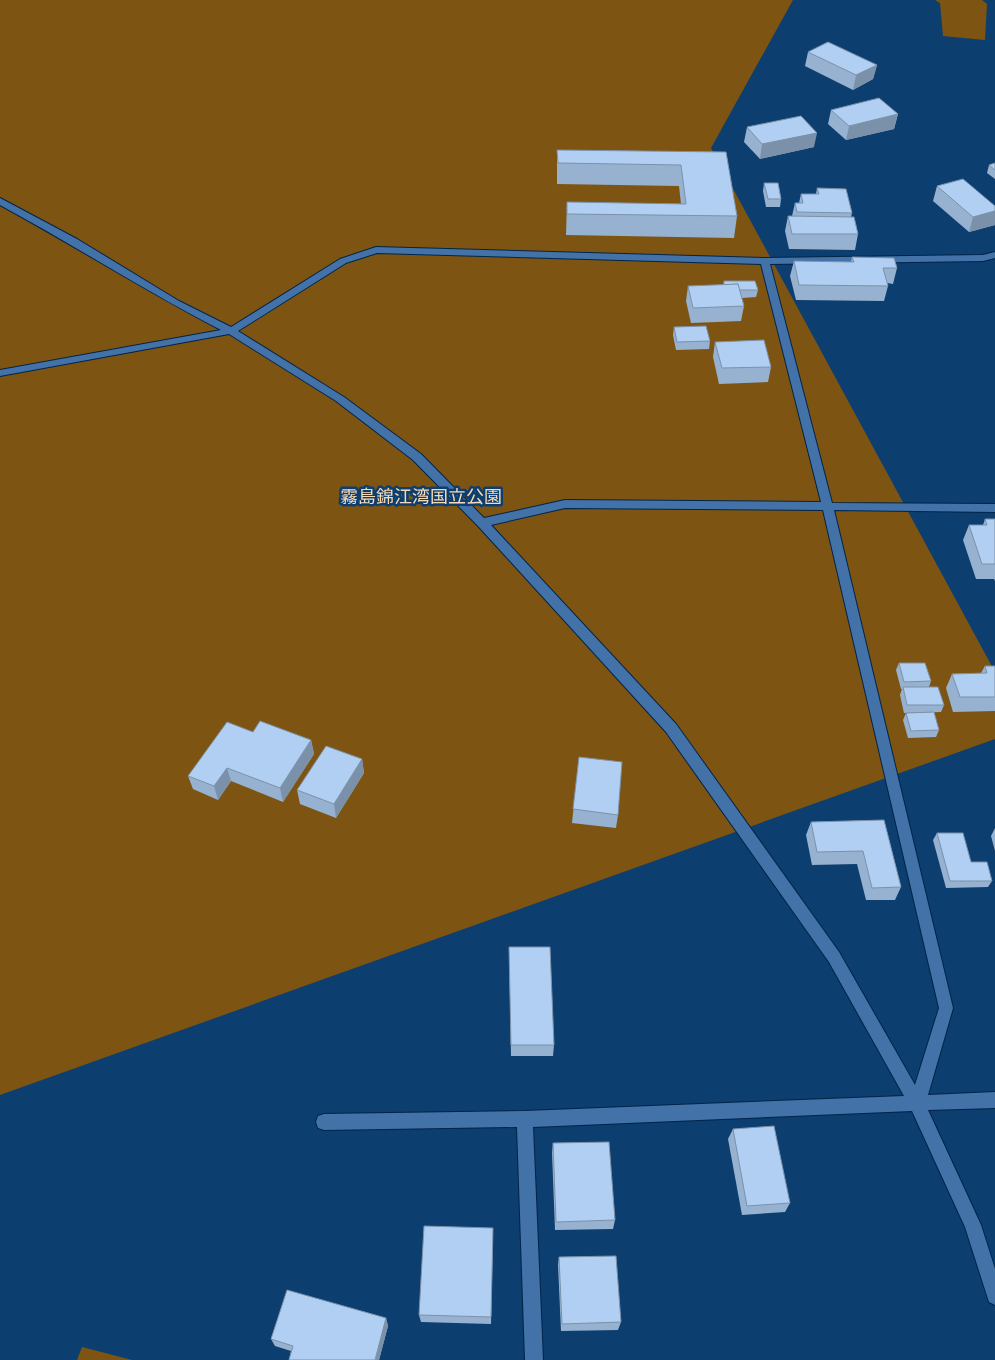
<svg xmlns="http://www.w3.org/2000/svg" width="995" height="1360" viewBox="0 0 995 1360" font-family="Rubik,'Noto Sans JP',sans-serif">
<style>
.green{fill:#7e5413}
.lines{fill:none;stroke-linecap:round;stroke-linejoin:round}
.minor-casing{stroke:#002449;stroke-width:2}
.minor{fill:#4272a8;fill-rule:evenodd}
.wall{fill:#97b2d0}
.shaded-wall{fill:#7b91a9}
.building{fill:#b0cff2;stroke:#7b91a9}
.labels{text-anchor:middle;stroke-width:5;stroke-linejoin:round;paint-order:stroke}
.park-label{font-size:18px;fill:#f7dab7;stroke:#0c3e70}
</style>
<rect width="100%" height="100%" fill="#0c3e70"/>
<g class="green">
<polygon points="0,0 793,0 711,148 995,672 995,739 0,1095"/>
<polygon points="935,0 982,0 987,4 985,40 943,36 940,3"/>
<polygon points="82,1347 132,1360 77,1360"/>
</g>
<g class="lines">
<defs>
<path id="minor" d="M0,198L77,239L179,301L231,327L340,259L376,247L765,258L983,255L995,252V258L983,261L770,264L832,503L995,504V512L834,510L953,1008L928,1095L995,1092V1108L928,1110L981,1225L995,1269V1305L989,1302L965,1227L912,1111L533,1127L543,1360H525L517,1127L324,1130L318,1128L316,1122L318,1116L324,1114L525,1111L904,1096L829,962L666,732L478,526L413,460L336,401L229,334L0,376V370L221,330C145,291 74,245 0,205ZM377,253L761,264L821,502L565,500L484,518L421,454L344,397L238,331L346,263ZM565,508L823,510L939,1008L915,1085L839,952L676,724L491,525Z"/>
</defs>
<use href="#minor" class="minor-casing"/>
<use href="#minor" class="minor"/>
</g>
<g class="wall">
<polygon points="808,52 877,65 873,79 853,90 805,66"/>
<polygon points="831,110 898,114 894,129 846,140 828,124"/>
<polygon points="747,127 814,147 760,159 744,142"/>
<polygon points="557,150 726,152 737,216 734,238 566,235 567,202 681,204 679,186 557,184"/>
<polygon points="995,163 995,179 987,173 989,165"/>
<polygon points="764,183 781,199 780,207 766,207 763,191"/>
<polygon points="937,186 995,225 969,232 933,201"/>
<polygon points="817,188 852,213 851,217 858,234 855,250 789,249 785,231 788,216 792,216 795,203 799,203 801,194 816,194"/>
<polygon points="852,257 897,268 893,284 887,283 888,286 884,301 796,300 790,276 794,261 851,262"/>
<polygon points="724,281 758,290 756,297 742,298 744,306 741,321 691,323 686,301 688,286 723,285"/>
<polygon points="674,327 710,341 709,349 676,350 673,335"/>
<polygon points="715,342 771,367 768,382 719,384 713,357"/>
<polygon points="985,519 995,519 995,581 994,579 976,579 963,540 969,525 983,525"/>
<polygon points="899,663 931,681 929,687 944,705 941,712 904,713 900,695 902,689 901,689 896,670"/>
<polygon points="985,666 995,666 995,711 953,712 946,688 952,674 981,673"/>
<polygon points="906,713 939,730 936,737 908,738 903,720"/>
<polygon points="253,732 311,740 314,754 283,802 231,781 218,800 193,789 188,776"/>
<polygon points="579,757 618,815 616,828 572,823"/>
<polygon points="362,759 364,773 336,818 300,804 297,790"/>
<polygon points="884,820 901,887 895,900 866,900 857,864 812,865 806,835 811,822"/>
<polygon points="995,828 995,851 991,836"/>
<polygon points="937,833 971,862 992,881 988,887 946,888 933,840"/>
<polygon points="509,947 554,1045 553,1056 511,1056"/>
<polygon points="733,1129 790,1203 785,1212 742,1215 728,1139"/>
<polygon points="553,1143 615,1220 613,1229 555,1230 552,1153"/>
<polygon points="493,1237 491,1324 421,1322 419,1315"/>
<polygon points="559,1257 621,1322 618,1330 561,1331 558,1265"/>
<polygon points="386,1318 388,1326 379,1360 289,1360 291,1351 275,1346 271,1339"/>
</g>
<g class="shaded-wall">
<polygon points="877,65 873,79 853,90 856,75"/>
<polygon points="898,114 894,129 846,140 849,126"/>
<polygon points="817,133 814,147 760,159 762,144"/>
<polygon points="995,211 995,225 969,232 973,217"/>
<polygon points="311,740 314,754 283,802 280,788"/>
<polygon points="362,759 364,773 336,818 334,804"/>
<polygon points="227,768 231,781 218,800 214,786"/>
<polygon points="386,1318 388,1326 379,1360 375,1360"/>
</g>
<g class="building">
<polygon points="828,42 877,65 856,75 808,52"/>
<polygon points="879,98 898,114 849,126 831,110"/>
<polygon points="801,116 817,133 762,144 747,127"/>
<polygon points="557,150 726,152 737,216 567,214 567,202 686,204 681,165 558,163"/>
<polygon points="995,163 995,170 989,165"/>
<polygon points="963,179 995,206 995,211 973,217 937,186"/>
<polygon points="764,183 778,183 781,199 768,199"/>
<polygon points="817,188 846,189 852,213 797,212 795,203 803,203 801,194 819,194"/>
<polygon points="788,216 854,217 858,234 792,234"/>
<polygon points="852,257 894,258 897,268 883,268 888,286 799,285 794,261 854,262"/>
<polygon points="724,281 755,281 758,290 739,290 738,284 724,285"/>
<polygon points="738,284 744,306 693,308 688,286"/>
<polygon points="706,326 710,341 677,342 674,327"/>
<polygon points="764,340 771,367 722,368 715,342"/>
<polygon points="985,519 995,519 995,564 982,564 969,525 987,525"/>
<polygon points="899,663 925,663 931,681 904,682"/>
<polygon points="985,666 995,666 995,697 960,697 952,674 987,673"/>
<polygon points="903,687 938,687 944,705 907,705"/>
<polygon points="934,712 939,730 911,731 906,713"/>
<polygon points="260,721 311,740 280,788 227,768 214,786 188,776 227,722 253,732"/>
<polygon points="326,746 362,759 334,804 297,790"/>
<polygon points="579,757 622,762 618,815 573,809"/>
<polygon points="884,820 901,887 872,888 863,851 817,852 811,822"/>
<polygon points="937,833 963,833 971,862 987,862 992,881 950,881"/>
<polygon points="509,947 550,947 554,1045 511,1045"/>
<polygon points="774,1126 790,1203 747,1206 733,1129"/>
<polygon points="609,1142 615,1220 556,1222 553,1143"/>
<polygon points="424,1226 493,1228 491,1317 419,1315"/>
<polygon points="616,1256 621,1322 562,1324 559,1257"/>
<polygon points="287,1290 386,1318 375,1360 289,1360 293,1346 271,1339"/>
</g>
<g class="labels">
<g class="park-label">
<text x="421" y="503">霧島錦江湾国立公園</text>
</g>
</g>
</svg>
